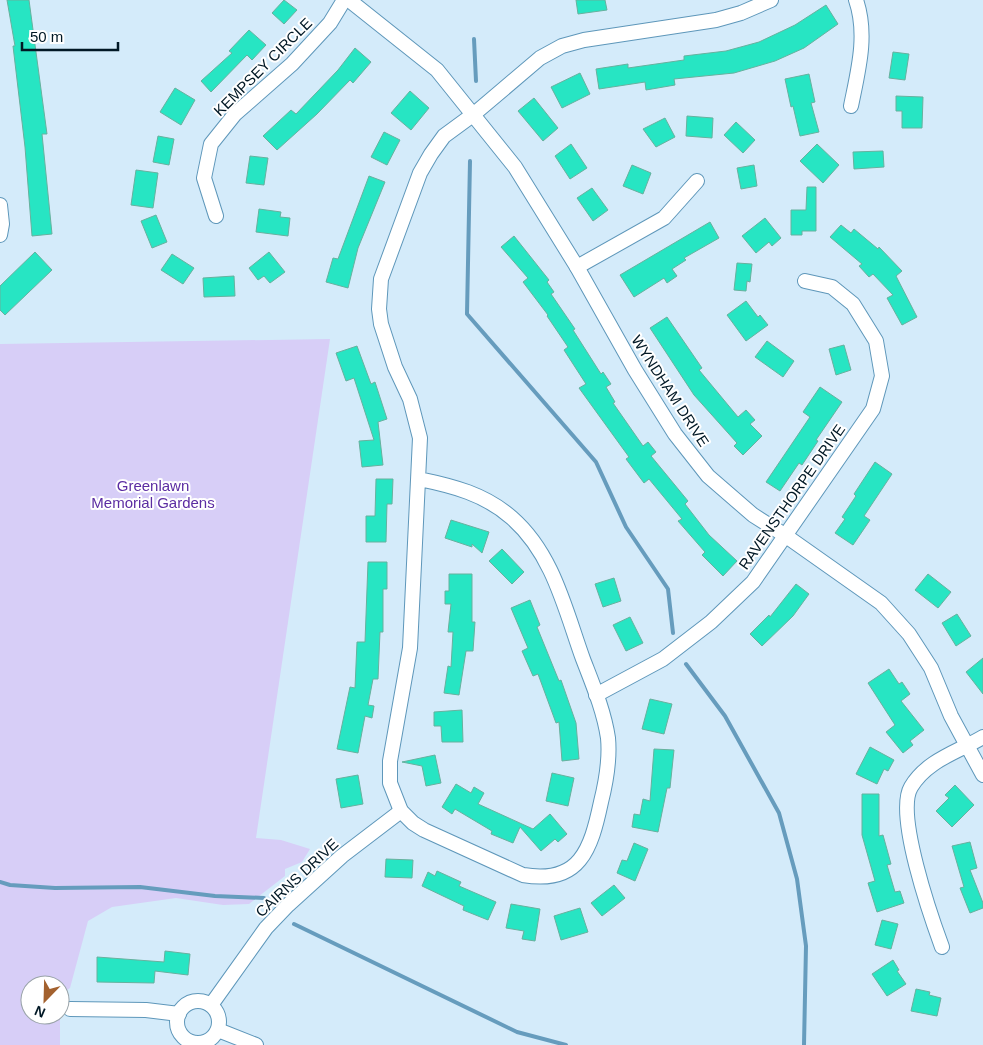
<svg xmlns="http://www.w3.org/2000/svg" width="983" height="1045" viewBox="0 0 983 1045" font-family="Arial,sans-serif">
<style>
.green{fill:#d7cef7}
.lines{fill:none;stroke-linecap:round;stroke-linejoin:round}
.stream{stroke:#669cbd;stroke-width:4}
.building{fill:#27e5c3;stroke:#67b19e}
.minor-casing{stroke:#5e97ba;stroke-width:16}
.minor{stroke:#fff;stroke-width:14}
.labels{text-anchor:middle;stroke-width:4;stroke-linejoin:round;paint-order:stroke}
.street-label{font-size:15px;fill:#011825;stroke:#fff}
.park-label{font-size:15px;fill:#5b2ca2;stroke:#fff}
</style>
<rect width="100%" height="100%" fill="#d4ebfa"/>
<polygon class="green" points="330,339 256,838 281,840 310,849 302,862 285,869 285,876 249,904 223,905 176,898 112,907 88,921 70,988 60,995 60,985 30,985 30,1015 60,1015 60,1045 0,1045 0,344"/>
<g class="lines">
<g class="stream">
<polyline points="474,39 476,81"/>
<polyline points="470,161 467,314 596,462 626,527 668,589 673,633"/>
<polyline points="686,664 725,716 779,813 797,879 806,946 804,1045"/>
<polyline points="0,882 10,885 55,888 140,887 215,896 264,898"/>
<polyline points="294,924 517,1032 566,1045"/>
</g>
</g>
<g class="building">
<polygon points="7,0 29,0 47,134 42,134 52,234 32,236 25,147 13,46 15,46"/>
<polygon points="284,0 297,10 284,24 272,13"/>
<polygon points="576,0 605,0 607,10 578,14"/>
<polygon points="826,5 838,24 804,48 775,61 734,73 674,79 675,85 646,90 645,82 599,89 596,69 628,64 628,68 684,60 684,56 726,51 759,42 795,25"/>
<polygon points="249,30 266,45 252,60 247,55 211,92 201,81 232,53 229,51"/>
<polygon points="355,48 371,62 353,83 350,80 317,114 277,150 263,136 291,110 296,114 338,70"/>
<polygon points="893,52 909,54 905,80 889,78"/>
<polygon points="580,73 590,94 562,108 551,87"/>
<polygon points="809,74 815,102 811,103 819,132 800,136 793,106 791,107 785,79"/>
<polygon points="175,88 195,100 181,125 160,112"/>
<polygon points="410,91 429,108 411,130 391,113"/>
<polygon points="896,96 923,97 922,128 902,128 902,111 896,111"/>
<polygon points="534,98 558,128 543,141 518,111"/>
<polygon points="687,116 713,118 712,138 686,136"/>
<polygon points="665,118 675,137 656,147 643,129"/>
<polygon points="736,122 755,140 743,153 724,135"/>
<polygon points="384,132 400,140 387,165 371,157"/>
<polygon points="158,136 174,139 169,165 153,162"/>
<polygon points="571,144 587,168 570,179 555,156"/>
<polygon points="817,144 839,165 823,183 800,161"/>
<polygon points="883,151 884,167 854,169 853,152"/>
<polygon points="250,156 268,158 264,185 246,183"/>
<polygon points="632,165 651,173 643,194 623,186"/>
<polygon points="754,165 757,186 741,189 737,168"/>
<polygon points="136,170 158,173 153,208 131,205"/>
<polygon points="369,176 385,182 358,248 348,288 326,282 333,258 338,259"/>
<polygon points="807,187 816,187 816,231 802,231 802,235 791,235 791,210 806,210"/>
<polygon points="592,188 608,210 593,221 577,198"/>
<polygon points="259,209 281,212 280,217 290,218 288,236 256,232"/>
<polygon points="156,215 167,242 152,248 141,221"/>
<polygon points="765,218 781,238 772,246 769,242 756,253 742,236"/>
<polygon points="710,222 719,238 684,258 686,260 672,269 677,276 667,283 664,278 634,297 620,275"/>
<polygon points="841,225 851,233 854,229 878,249 879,247 902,271 896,276 917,317 902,325 887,298 893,295 873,274 869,277 859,266 862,264 830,237"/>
<polygon points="514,236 549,280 547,282 554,292 551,294 575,329 573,330 601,374 603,372 611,384 606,387 615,402 613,403 643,446 648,442 656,452 651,456 688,501 685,504 709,535 737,561 723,576 702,555 705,552 678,521 682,519 649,479 644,483 626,459 629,457 579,388 586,384 564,350 568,347 547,316 548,315 523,282 528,278 501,247"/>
<polygon points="35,252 52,270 5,315 0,310 0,286"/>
<polygon points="269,252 285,272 270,283 264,276 258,280 249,268"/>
<polygon points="172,254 194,268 183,284 161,270"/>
<polygon points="737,263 752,264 750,282 747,281 746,291 734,290"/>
<polygon points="234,276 235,296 204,297 203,278"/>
<polygon points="746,301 758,317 760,315 768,325 746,341 727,315"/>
<polygon points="667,317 702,368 699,370 738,417 746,410 755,420 750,424 762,436 743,455 734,446 737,443 694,395 650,328"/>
<polygon points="767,341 794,361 783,377 755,357"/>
<polygon points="844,345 851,370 836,375 829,349"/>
<polygon points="357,346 371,384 375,382 387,419 378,422 383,465 362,467 359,441 374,440 354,378 346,381 336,353"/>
<polygon points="820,387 842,402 816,440 818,441 802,465 799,463 780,491 766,482 810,417 803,412"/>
<polygon points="875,462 892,474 864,516 870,520 853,545 835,533 845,519 842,517 856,496 854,494"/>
<polygon points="376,479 393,479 392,504 387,504 386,542 366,542 366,516 375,516"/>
<polygon points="451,520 489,532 482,553 472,544 472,547 445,538"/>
<polygon points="502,549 524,572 512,584 489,561"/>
<polygon points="368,562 387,562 387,589 383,589 383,632 380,632 378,679 373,679 368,705 374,706 372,718 365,716 358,753 337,749 350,687 355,688 357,642 365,642"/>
<polygon points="449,574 472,574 472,622 475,622 473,651 466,651 459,695 444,693 448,666 451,667 453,632 448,632 451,604 445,604 445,591 449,591"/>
<polygon points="928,574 951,592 938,608 915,590"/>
<polygon points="614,578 621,601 603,607 595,584"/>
<polygon points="796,584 809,594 793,616 762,646 750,634 769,615 770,617"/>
<polygon points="530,600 540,625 537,627 559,681 561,680 576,723 579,759 562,761 559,722 556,723 538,674 533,676 522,651 528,648 511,608"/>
<polygon points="957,614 971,636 956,646 942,623"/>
<polygon points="630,617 643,643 626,651 613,625"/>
<polygon points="983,658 983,694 966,672"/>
<polygon points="889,669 899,684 902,682 910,694 901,701 924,730 910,741 913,745 903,753 886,732 895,725 868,683"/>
<polygon points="650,699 672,704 664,734 642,729"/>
<polygon points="462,710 463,742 442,742 441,726 434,726 434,712"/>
<polygon points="870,747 894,760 888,771 884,769 877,784 856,774"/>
<polygon points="654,749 674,750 670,788 667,788 658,832 632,827 634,814 640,815 643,799 650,801"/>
<polygon points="435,755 441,783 426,786 422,766 402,762"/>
<polygon points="552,773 574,778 568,806 546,801"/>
<polygon points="358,775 363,804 341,808 336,779"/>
<polygon points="456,784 471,793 474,787 484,793 478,804 533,829 550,814 567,834 558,842 555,839 541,851 520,827 513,843 491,834 492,831 455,809 452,814 442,807"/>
<polygon points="955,785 974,805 952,827 936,811 949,798 945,795"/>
<polygon points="862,794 879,794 879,836 883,835 891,864 887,865 895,892 900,891 904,903 877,912 868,883 875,881 862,835"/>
<polygon points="970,842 977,868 970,870 983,903 983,908 970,913 960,888 964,887 952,846"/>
<polygon points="634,843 648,849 635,881 617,873 622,860 627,861"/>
<polygon points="386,859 413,860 412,878 385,877"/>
<polygon points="437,871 461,882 459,886 496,902 488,920 463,910 464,906 422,886 428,872 435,876"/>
<polygon points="614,885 625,898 602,916 591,903"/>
<polygon points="511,904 540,909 535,941 522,939 524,931 506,928"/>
<polygon points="580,908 588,932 561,940 554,916"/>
<polygon points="882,920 898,924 891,949 875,945"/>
<polygon points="165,951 190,954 188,975 155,971 154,983 97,982 97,957 164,962"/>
<polygon points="893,960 899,970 897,971 906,984 887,996 872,974"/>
<polygon points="916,989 930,992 929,995 941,998 937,1016 911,1011"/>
</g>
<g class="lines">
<defs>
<g id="minor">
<polyline points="349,0 437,70 515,167 577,267 635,370 675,434 708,476 753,515 786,536 881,603 909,634 931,668 951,716 983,775"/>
<path d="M851,106C858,71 868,35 856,0"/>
<polyline points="0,205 2,224 0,235"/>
<polyline points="216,216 204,178 211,144 235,114 292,64 330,23 344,0"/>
<polyline points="577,267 664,218 697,181"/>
<path d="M419,479C453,486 485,494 512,518C553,554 565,609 583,659C593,685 604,711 608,738C610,759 606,782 601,802C591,849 580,885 523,875L424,830L413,823L401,811L390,783V761L410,648L420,438L410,399L395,367L381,324L379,309L381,279L420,173L431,154L444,136L474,114L540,58L562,46L584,40L716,20L741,13L771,0"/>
<polyline points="596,695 663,659 711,622 753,582 873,409 882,376 876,341 853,304 832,287 805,281"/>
<path d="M942,947C931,917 895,814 911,787C927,760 958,752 983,737"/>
<circle cx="198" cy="1022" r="21"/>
<polyline points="211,1005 266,928 288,905 342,856 401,811"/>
<polyline points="70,1009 146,1010 179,1014"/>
<polyline points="218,1030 256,1045"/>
</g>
</defs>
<use href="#minor" class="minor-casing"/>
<use href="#minor" class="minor"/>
</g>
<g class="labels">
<g class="street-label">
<text transform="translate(263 67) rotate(-45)" y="5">KEMPSEY CIRCLE</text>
<text transform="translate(670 391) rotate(57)" y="5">WYNDHAM DRIVE</text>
<text transform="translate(792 497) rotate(-55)" y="5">RAVENSTHORPE DRIVE</text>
<text transform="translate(297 878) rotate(-43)" y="5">CAIRNS DRIVE</text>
</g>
<g class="park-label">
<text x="153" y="491">Greenlawn<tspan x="153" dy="17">Memorial Gardens</tspan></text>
</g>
</g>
<g transform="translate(45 1000) rotate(203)"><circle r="24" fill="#ffffff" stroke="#99a3a8"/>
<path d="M0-4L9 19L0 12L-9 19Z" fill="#a3612e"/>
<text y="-8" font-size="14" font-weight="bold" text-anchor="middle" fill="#011825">N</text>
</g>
<path d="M22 42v8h96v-8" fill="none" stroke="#011825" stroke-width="2.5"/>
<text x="30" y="42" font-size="15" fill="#011825" stroke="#ffffff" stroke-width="4" paint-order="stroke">50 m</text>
</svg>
